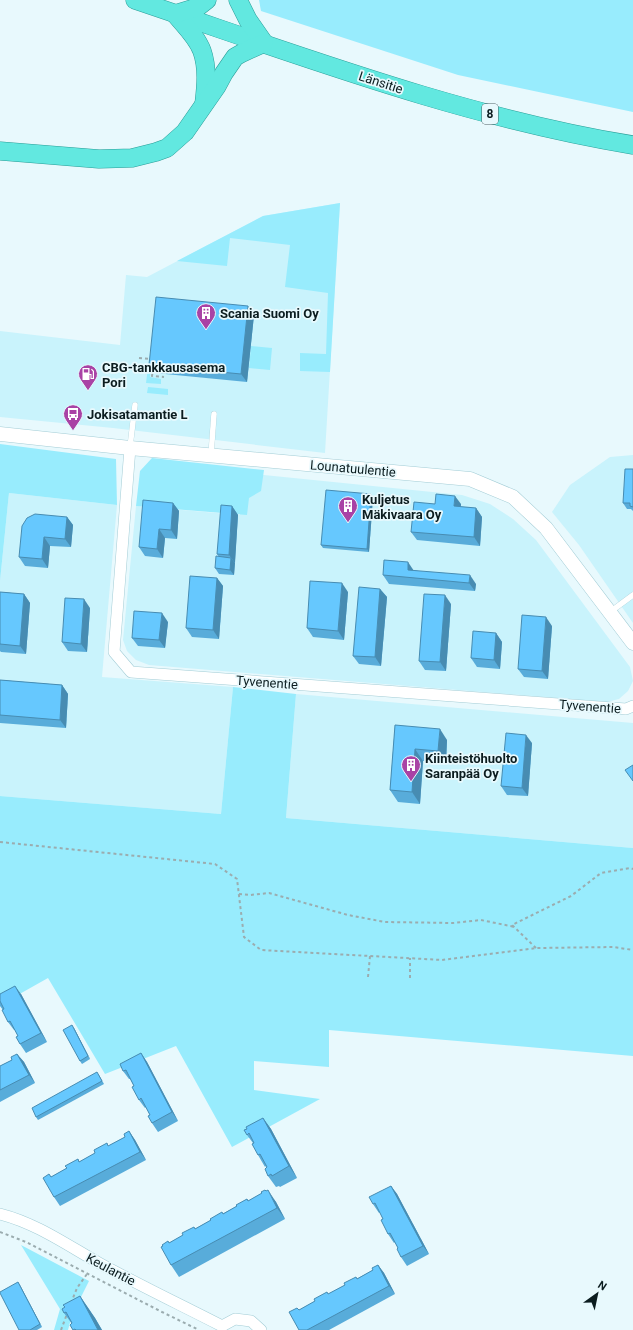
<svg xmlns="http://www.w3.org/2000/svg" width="633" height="1330" viewBox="0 0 633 1330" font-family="Roboto,sans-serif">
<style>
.built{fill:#c9f3fc}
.green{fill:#98ecfd}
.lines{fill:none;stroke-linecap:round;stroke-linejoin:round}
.service-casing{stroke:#a3cdd6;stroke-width:6}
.minor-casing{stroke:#a3cdd6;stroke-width:12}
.tertiary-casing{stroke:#a3cdd6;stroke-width:15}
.trunk-casing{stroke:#2a9d97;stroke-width:19}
.path{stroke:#9bacaf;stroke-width:2;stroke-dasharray:3 3;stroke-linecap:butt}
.service{stroke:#fff;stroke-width:5.5}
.minor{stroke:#fff;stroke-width:11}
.tertiary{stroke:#fff;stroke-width:14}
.trunk{stroke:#62e8e0;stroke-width:18}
.wall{fill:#58acda}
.shaded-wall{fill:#478cb2}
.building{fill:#66c8fe;stroke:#478cb2}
.labels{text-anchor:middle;stroke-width:3.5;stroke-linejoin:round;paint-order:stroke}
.shield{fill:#e8f9fd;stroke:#4d5e62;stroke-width:1}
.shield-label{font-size:12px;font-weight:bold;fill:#0b1c1f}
.street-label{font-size:13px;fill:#0b1c1f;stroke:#e8f9fd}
.poi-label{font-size:13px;font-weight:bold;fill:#0b1c1f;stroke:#e8f9fd;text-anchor:start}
</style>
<rect width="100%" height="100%" fill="#e8f9fd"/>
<g class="built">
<polygon points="340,203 325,453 113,428 0,417 0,331 120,345 126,275 147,277 263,216"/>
<polygon points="633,455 633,623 579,545 552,512 570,485 610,457"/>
<polygon points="244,473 462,495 490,504 513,519 536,540 630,667 633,681 628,691 619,699 607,702 149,665 136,660 127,651 123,640 136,506 240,515"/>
<polygon points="9,493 117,505 102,677 233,687 221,814 0,796 0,581"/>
<polygon points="296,694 633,723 633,848 286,818"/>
</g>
<g class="green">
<polygon points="259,0 633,0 633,112 458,75 261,11"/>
<polygon points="340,203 330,372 300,371 300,353 326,354 328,293 285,287 290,245 230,238 227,266 177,261 263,216"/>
<polygon points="251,346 272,348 270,370 249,368"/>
<polygon points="149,360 152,360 150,377 161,379 161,384 146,383"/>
<polygon points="148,387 168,389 168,395 147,393"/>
<polygon points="0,444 116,459 117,505 9,493 0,581"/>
<polygon points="152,458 264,470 261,491 249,498 247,515 136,506 140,471"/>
<polygon points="233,687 296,694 286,818 633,848 633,1056 329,1030 329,1067 254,1061 254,1090 320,1099 232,1147 176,1046 105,1074 48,978 0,1005 0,796 221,814"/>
<polygon points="21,1245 89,1281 72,1315 68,1330 54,1330 60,1309"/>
</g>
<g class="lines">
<defs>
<g id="service">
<polyline points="130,447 135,405"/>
<polyline points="211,455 214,414"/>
<polyline points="610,612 633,595"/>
</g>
<g id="minor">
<polyline points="130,448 114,652 131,672 626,709 633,706"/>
<path d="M0,1214C36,1223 67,1245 99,1263C139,1285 181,1305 222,1326"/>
<polyline points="222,1326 235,1319 251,1321 261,1330"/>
</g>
<polyline id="tertiary" points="0,434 130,448 470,479 513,497 546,528 633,643"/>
<g id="trunk">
<path d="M135,0C299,55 462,117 633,145"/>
<polyline points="238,0 248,20 264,43"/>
<path d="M175,14C184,25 197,37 202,51C208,68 206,87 204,104"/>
<polyline points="175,14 198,7 207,0"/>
<polyline points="0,151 99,159 132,158 156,152 167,148 185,132 217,86 224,73 235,57 242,53 264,43"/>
</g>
</defs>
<use href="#service" class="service-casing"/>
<use href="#minor" class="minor-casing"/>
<use href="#tertiary" class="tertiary-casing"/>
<use href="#trunk" class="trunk-casing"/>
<g class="path">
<polyline points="139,358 152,359"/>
<polyline points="153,368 152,376 164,377"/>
<polyline points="0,842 215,864 237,879 244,937 261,950 442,960 537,948 613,947 633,950"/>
<polyline points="239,894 250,895 269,893 348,915 385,922 453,923 481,920 515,927"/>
<polyline points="536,948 512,925 571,896 601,873 630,868 633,869"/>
<polyline points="368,977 370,956"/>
<polyline points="410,978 410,958"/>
<polyline points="0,1232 26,1242 162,1312 199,1330"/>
<polyline points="71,1303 77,1288 87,1274"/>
<polyline points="61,1330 67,1314"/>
</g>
<use href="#service" class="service"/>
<use href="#minor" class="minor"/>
<use href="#tertiary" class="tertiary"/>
<use href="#trunk" class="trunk"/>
</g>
<g class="wall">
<polygon points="254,315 247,382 155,373 149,365"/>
<polygon points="633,469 633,511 631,509 627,509 623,503"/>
<polygon points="371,494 373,497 369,552 323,548 321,545"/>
<polygon points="173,503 179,511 177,539 165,538 163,558 145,556 139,547"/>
<polygon points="435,504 461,504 461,507 476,508 482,517 480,546 417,540 411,532"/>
<polygon points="232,506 238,515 234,575 219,574 215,568 219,557 217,554"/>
<polygon points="67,517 73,525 71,547 50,546 48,568 25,566 19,557"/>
<polygon points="414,570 476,584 475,591 389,584 383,575"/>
<polygon points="217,578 223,586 219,639 192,637 186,628"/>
<polygon points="380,589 387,597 381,666 359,664 353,656"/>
<polygon points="0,592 24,594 30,603 26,654 1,652 0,651"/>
<polygon points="348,592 344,640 313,637 307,628"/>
<polygon points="451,604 446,671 425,670 419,661"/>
<polygon points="90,608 87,652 68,651 62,642"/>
<polygon points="168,622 165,648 138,646 132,638"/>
<polygon points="552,626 548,679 524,677 518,669"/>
<polygon points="496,633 502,642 500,669 477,667 471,658"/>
<polygon points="0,680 62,685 68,694 66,728 0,723"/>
<polygon points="395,725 447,740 446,762 423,761 420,804 398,802 390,790"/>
<polygon points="532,743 528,796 507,795 501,786"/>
<polygon points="0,994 21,994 47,1042 26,1053 20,1044 18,1036 15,1030 14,1030 8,1022 3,1010 0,1006"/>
<polygon points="74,1028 90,1059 82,1064 80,1061"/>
<polygon points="141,1053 147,1062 178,1121 158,1132 152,1123 150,1115 146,1107 145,1108 139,1100 134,1086 130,1079 129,1079 123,1071"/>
<polygon points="17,1054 24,1062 35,1083 0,1102 0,1066 12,1060"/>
<polygon points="99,1075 104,1084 38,1120 36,1117"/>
<polygon points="263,1118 271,1129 297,1178 280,1187 279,1186 276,1187 268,1176 267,1167 266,1166 265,1167 258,1155 253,1143 247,1135"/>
<polygon points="129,1131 135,1140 146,1160 60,1206 54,1197 49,1174 51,1177 67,1168 78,1159 79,1162 125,1137"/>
<polygon points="391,1186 397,1194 429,1254 407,1266 401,1257 398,1248 395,1242 394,1243 388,1234 383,1219 380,1212 379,1213 373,1204"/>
<polygon points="266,1191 276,1202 285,1219 179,1277 171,1265 169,1243 237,1206 247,1199 248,1201"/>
<polygon points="378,1265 384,1273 395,1294 329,1330 299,1330 299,1310 373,1270"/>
<polygon points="18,1282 42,1327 37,1330 19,1330"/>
<polygon points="80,1296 95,1318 102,1330 73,1330 72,1324 64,1313 65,1307"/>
</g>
<g class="shaded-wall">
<polygon points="248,306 254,315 247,382 241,374"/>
<polygon points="371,494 373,497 369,552 367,549"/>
<polygon points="455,496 461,504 460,515 454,506"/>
<polygon points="173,503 179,511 177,539 171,530"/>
<polygon points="232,506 238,515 235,563 229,555"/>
<polygon points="476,508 482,517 480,546 474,537"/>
<polygon points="67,517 73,525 71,547 65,539"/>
<polygon points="159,529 165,538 163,558 157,549"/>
<polygon points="44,537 50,546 48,568 42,559"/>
<polygon points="231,558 235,563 234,575 230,570"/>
<polygon points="408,562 414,571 414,578 408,570"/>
<polygon points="470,575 476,584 475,591 469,583"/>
<polygon points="217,578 223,586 219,639 213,630"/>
<polygon points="342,583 348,592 344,640 338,631"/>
<polygon points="380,589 387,597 381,666 375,657"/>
<polygon points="24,594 30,603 26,654 20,646"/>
<polygon points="445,595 451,604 446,671 440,662"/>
<polygon points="84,599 90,608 87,652 81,644"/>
<polygon points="162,613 168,622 165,648 159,640"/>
<polygon points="546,617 552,626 548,679 542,671"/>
<polygon points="496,633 502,642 500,669 494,660"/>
<polygon points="62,685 68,694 66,728 60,720"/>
<polygon points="440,729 447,740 446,762 438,751"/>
<polygon points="526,735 532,743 528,796 522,788"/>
<polygon points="415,749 423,761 420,804 412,792"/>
<polygon points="15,986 21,994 47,1042 41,1033"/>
<polygon points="72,1025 74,1028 90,1059 88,1056"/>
<polygon points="141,1053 147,1062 178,1121 172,1112"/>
<polygon points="17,1054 24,1062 35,1083 29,1075"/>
<polygon points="263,1118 271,1129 297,1178 289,1166"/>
<polygon points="129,1131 135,1140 146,1160 140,1152"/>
<polygon points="391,1186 397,1194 429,1254 423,1246"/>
<polygon points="268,1190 276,1202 285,1219 277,1208"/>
<polygon points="378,1265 384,1273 395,1294 389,1286"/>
<polygon points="18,1282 20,1285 42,1327 40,1324"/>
<polygon points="80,1296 95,1318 102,1330 98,1330"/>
</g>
<g class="building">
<polygon points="156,297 248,306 241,374 149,365"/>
<polygon points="625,469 633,469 633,507 630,506 630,503 623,503"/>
<polygon points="326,490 371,494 367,549 321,545"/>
<polygon points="436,494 455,496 454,506 476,508 474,537 411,532 414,502 435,504"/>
<polygon points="143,500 173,503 171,530 159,529 157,549 139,547"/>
<polygon points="221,505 232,506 229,555 217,554"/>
<polygon points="35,514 67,517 65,539 44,537 42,559 19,557 22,526 27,518"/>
<polygon points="216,556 231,558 230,570 215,568"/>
<polygon points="384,560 408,562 408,570 470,575 469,583 383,575"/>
<polygon points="190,576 217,578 213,630 186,628"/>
<polygon points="310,581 342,583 338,631 307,628"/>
<polygon points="359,587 380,589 375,657 353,656"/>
<polygon points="0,592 24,594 20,646 0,644"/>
<polygon points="424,594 445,595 440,662 419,661"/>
<polygon points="65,598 84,599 81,644 62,642"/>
<polygon points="134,611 162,613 159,640 132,638"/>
<polygon points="522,615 546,617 542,671 518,669"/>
<polygon points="473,631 496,633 494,660 471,658"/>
<polygon points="0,680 62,685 60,720 0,715"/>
<polygon points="395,725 440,729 438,751 415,749 412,792 390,790"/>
<polygon points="506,733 526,735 522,788 501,786"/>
<polygon points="633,765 633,781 625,770"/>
<polygon points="15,986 41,1033 20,1044 16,1037 18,1036 10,1021 8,1022 2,1010 4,1009 0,1001 0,994"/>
<polygon points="72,1025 88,1056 80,1061 63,1030"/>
<polygon points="141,1053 172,1112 152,1123 148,1116 150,1115 141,1098 139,1100 132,1087 134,1086 126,1070 123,1071 120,1064"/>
<polygon points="17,1054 29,1075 0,1090 0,1066 12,1060 11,1057"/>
<polygon points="97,1072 102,1081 36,1117 32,1108"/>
<polygon points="263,1118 289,1166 272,1176 271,1174 268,1176 265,1169 267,1167 260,1154 258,1155 252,1144 254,1143 249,1133 247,1135 244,1130 247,1129 246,1127"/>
<polygon points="129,1131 140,1152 54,1197 43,1178 49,1174 51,1177 67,1168 65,1166 78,1159 79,1162 95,1153 94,1150 107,1143 108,1146 125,1137 124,1134"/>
<polygon points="391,1186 423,1246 401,1257 397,1249 398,1248 390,1233 388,1234 381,1220 383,1219 375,1203 373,1204 369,1197"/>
<polygon points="265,1190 266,1191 268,1190 277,1208 171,1265 161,1247 163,1246 162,1245 168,1241 169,1243 183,1235 182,1233 194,1227 195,1229 211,1220 210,1219 222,1212 223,1214 237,1206 236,1205 247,1199 248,1201 262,1193 261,1192"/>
<polygon points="378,1265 389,1286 307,1330 299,1330 289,1312 297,1308 299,1310 315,1301 314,1299 327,1292 328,1294 345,1285 344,1283 356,1277 357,1279 373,1270 372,1268"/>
<polygon points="18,1282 40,1324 30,1330 19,1330 0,1293 0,1292"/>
<polygon points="80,1296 98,1330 76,1330 75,1329 73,1330 70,1325 72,1323 66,1312 64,1313 62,1309 65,1307 63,1305"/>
</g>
<defs>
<symbol id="building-pin" viewBox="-11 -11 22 30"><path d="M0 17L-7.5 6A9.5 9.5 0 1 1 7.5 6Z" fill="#a942a5" stroke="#e8f9fd"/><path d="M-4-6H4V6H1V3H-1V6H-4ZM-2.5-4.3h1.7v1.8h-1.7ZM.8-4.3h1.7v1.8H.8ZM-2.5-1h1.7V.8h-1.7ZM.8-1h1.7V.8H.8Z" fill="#fff"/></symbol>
<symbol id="fuel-pin" viewBox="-11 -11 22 30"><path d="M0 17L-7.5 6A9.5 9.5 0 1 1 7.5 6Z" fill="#a942a5" stroke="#e8f9fd"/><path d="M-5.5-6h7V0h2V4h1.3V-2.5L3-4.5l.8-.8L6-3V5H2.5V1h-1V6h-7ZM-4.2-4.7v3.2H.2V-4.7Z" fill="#fff"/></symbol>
<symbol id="bus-pin" viewBox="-11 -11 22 30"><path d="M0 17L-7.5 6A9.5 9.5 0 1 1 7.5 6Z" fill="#a942a5" stroke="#e8f9fd"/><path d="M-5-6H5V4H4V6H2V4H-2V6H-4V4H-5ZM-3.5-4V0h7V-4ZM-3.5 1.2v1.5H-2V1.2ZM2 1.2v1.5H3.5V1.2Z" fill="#fff"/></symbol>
</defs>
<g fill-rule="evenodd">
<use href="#building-pin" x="195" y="302" width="22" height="30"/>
<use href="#fuel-pin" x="77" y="363" width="22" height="30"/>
<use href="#bus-pin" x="62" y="403" width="22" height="30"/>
<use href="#building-pin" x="337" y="495" width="22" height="30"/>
<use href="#building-pin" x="400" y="754" width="22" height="30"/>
</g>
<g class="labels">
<rect class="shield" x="482" y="104" width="16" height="20" rx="3"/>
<g class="shield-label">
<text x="490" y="118">8</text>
</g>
<g class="street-label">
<text transform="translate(381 82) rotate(18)" y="5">Länsitie</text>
<text transform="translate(353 468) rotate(5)" y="5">Lounatuulentie</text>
<text transform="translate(267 682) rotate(4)" y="5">Tyvenentie</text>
<text transform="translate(590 706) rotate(4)" y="5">Tyvenentie</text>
<text transform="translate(111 1269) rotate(28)" y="5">Keulantie</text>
</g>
<g class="poi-label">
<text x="220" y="318">Scania Suomi Oy</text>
<text x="102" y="372">CBG-tankkausasema<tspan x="102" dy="15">Pori</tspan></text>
<text x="87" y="419">Jokisatamantie L</text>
<text x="362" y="504">Kuljetus<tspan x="362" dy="15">Mäkivaara Oy</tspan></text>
<text x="425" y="763">Kiinteistöhuolto<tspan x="425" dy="15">Saranpää Oy</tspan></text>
</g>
</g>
<g transform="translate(597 1294) rotate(33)" stroke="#e8f9fd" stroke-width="3" paint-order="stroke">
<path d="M0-3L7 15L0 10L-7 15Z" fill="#0b1c1f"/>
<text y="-6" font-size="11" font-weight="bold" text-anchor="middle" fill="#0b1c1f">N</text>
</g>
</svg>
